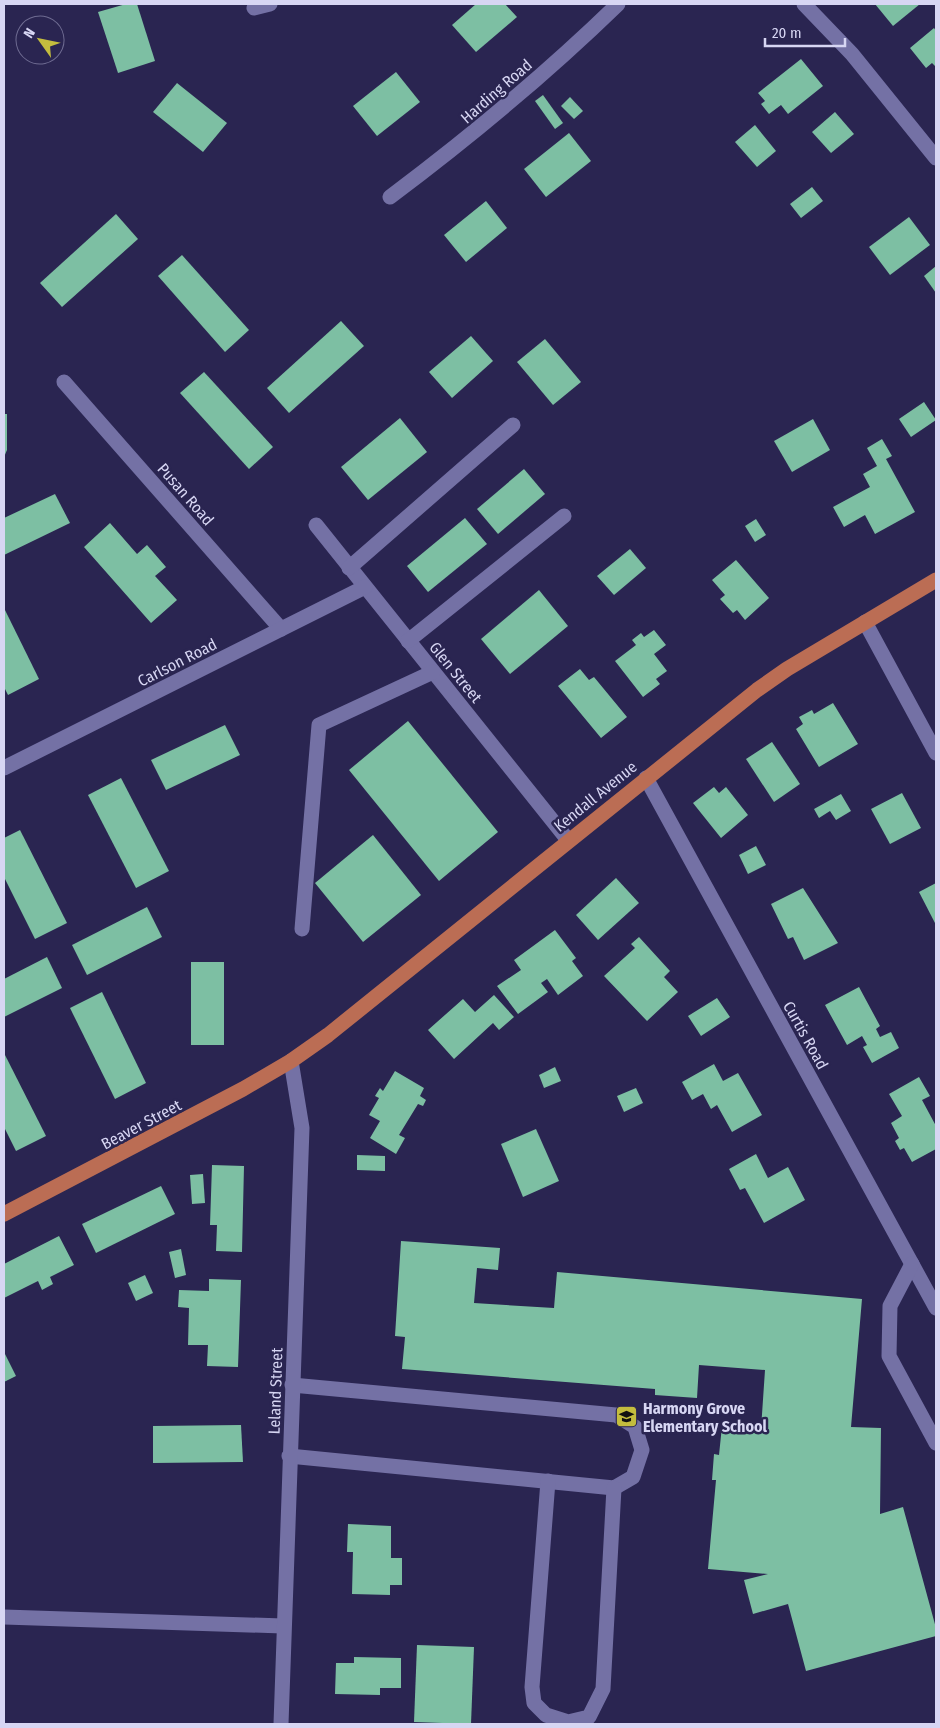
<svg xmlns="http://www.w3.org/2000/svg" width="940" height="1728" viewBox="0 0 940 1728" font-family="'Fira Sans Condensed',sans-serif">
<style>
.building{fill:#7dbfa3}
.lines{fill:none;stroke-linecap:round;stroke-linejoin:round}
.minor{stroke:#7471a5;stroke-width:15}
.major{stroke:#bb6d54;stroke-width:15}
.labels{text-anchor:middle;stroke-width:5;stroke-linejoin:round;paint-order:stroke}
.street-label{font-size:16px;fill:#d7d6f3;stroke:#2a2551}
.poi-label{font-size:16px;font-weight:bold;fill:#d7d6f3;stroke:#2a2551;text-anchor:start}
</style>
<rect width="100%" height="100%" fill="#2a2551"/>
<g class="building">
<polygon points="126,4 137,4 155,61 118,73 98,12"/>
<polygon points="476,4 505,4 517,17 476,52 452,25"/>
<polygon points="875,4 920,4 893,26"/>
<polygon points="934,28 936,31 936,67 932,63 926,68 910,48"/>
<polygon points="801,59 823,86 788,114 781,105 769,114 761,104 765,101 758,93"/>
<polygon points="396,72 420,102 377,136 353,106"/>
<polygon points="177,83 227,123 203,152 153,112"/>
<polygon points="543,95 563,123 555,129 535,101"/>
<polygon points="570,97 583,111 574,119 561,106"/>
<polygon points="835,112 854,134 831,153 812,132"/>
<polygon points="755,125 776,151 757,167 735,142"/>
<polygon points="569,133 591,161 546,197 524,169"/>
<polygon points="812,187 823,201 801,218 790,204"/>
<polygon points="486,201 507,228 466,262 444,235"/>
<polygon points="116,214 138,239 62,307 40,283"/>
<polygon points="909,217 930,245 890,275 869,247"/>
<polygon points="182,255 249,330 225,352 158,276"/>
<polygon points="936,266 936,293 924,276"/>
<polygon points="341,321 364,346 289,413 267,388"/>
<polygon points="471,336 493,361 452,398 429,372"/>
<polygon points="545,339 581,382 553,405 517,362"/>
<polygon points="204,372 273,447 249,469 180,393"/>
<polygon points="924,402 936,420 911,437 899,419"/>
<polygon points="4,414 7,414 7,450 4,457"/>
<polygon points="400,418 427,452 368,500 341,467"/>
<polygon points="813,419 830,450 792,472 774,441"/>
<polygon points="882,439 892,456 886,459 915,512 875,534 865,515 844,527 833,507 870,487 863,474 877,466 867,448"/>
<polygon points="524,469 545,494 498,534 477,509"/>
<polygon points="55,494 70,523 4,555 4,518"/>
<polygon points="465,518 487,544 428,592 407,566"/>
<polygon points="756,519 766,535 755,542 745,526"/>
<polygon points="110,523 137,554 147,545 166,567 155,576 177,600 151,623 84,547"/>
<polygon points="630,549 646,568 614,595 597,576"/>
<polygon points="736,560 769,598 745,620 737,610 733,613 720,599 725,595 712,580"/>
<polygon points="539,590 568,626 510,674 481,639"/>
<polygon points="4,608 39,679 8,695 4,687"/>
<polygon points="654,630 666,645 654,654 667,671 656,679 660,684 643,697 615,661 636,645 632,640 641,633 644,637"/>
<polygon points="580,669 589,680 594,677 627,717 601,738 558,686"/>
<polygon points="833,703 858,744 819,767 796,729 803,724 799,717 812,710 814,714"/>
<polygon points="408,721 498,832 439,881 349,770"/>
<polygon points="225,725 240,755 166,790 151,760"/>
<polygon points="772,742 800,784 774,802 746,759"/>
<polygon points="121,778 169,871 136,888 88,795"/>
<polygon points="714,787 719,793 726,787 748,815 721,838 693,803"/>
<polygon points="902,793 921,828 890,844 871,809"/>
<polygon points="841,794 851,811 836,820 830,811 819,818 814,809"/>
<polygon points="20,830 67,923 35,939 4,877 4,838"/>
<polygon points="373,835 421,895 363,942 315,883"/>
<polygon points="756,846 766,865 748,874 739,855"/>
<polygon points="616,878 639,903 598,940 576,915"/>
<polygon points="936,883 936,925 919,892"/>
<polygon points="803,888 838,943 804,960 793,937 788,939 771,904"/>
<polygon points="147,907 162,937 87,975 72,945"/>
<polygon points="555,930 576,958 572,961 583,976 558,995 547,979 541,983 548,992 518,1014 497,986 521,970 514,960"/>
<polygon points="639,937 670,971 664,977 678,992 647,1021 604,976 635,948 631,944"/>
<polygon points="47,957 62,988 4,1017 4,979"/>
<rect x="191" y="962" width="33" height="83"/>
<polygon points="859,987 880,1026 876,1029 880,1037 891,1032 899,1048 872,1063 863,1047 867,1045 862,1036 847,1045 825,1005"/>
<polygon points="102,992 146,1083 115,1099 70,1008"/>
<polygon points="494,995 514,1017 499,1030 493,1023 454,1059 428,1030 463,999 475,1012"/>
<polygon points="717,998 730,1017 701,1036 688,1016"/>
<polygon points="4,1053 46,1136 16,1151 4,1127"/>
<polygon points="714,1064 723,1081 738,1073 762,1115 732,1132 717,1105 711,1109 703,1094 692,1100 682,1082"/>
<polygon points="555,1067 561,1081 544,1088 539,1075"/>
<polygon points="395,1071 424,1088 420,1096 426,1100 423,1106 418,1104 399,1135 405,1138 396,1154 370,1138 380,1121 369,1115 379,1098 375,1096 380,1088 383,1091"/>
<polygon points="919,1077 930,1096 922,1100 936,1126 936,1149 912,1162 904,1148 900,1150 895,1141 899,1138 891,1123 902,1116 889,1094"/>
<polygon points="636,1088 643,1103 624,1112 617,1096"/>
<polygon points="536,1129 559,1181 523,1197 501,1144"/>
<polygon points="756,1154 768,1178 788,1167 805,1200 764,1223 745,1188 740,1190 729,1169"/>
<polygon points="357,1155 385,1156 385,1171 357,1170"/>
<polygon points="212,1165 244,1166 242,1252 216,1251 217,1225 210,1225"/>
<polygon points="203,1174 205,1203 192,1204 190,1175"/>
<polygon points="161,1186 175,1214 96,1253 82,1224"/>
<polygon points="59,1236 74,1265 50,1277 53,1284 42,1290 38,1281 4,1298 4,1264"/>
<polygon points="401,1241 500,1248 498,1270 477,1268 474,1303 554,1308 557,1272 862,1299 851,1427 881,1428 880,1514 903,1507 936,1628 936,1636 806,1671 788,1604 753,1614 744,1580 768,1574 708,1569 716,1480 712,1480 714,1454 719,1455 722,1426 761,1429 765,1370 699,1365 697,1398 655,1395 655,1389 402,1369 405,1337 395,1336"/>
<polygon points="181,1249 186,1275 175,1278 169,1252"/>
<polygon points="145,1275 153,1293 136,1301 128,1283"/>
<polygon points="209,1279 241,1280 238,1367 207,1366 208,1345 188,1345 189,1308 178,1307 179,1290 209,1291"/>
<polygon points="4,1352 16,1376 4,1382"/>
<polygon points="241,1425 243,1462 153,1463 153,1426"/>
<polygon points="348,1524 391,1526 391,1558 402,1558 402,1585 390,1585 390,1595 352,1594 353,1552 347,1552"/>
<polygon points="417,1645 474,1647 471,1724 414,1722"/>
<polygon points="354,1657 401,1658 401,1688 380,1688 380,1695 335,1694 336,1663 354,1663"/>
</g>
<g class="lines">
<g class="minor">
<polyline points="804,4 852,54 936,158"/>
<polyline points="254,8 270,4"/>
<path d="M390,197C470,137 547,73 618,4"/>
<polyline points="64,382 281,629"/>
<polyline points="316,525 568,840"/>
<polyline points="349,568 513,425"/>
<polyline points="865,622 936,753"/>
<polyline points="408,641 564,516"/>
<polyline points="4,768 365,587"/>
<polyline points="646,778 936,1308"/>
<polyline points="302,929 319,725 433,672"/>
<polyline points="912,1264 890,1306 889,1356 936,1443"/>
<polyline points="289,1456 614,1488 633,1477 642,1450 635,1427 616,1415 292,1385"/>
<polyline points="548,1481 532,1687 534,1703 546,1715 568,1722 589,1717 603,1689 614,1488"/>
<polyline points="4,1617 283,1626"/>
<polyline points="281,1724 302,1128 291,1061"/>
</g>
<polyline class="major" points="4,1214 243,1089 291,1061 328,1035 757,690 787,669 936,580"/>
</g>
<defs>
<symbol id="school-square" viewBox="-11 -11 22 22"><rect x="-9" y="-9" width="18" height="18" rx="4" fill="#c4bd3e" stroke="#2a2551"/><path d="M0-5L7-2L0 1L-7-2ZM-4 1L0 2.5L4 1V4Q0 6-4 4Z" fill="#111"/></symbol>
</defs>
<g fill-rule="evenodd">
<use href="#school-square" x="614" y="1404" width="25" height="25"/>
</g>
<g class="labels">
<g class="street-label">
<text transform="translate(496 91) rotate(-41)" y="6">Harding Road</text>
<text transform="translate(186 494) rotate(49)" y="6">Pusan Road</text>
<text transform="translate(177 662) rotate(-27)" y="6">Carlson Road</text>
<text transform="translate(456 672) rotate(51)" y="6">Glen Street</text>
<text transform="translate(595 796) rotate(-39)" y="6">Kendall Avenue</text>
<text transform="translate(806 1035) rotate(61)" y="6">Curtis Road</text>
<text transform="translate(141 1124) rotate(-28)" y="6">Beaver Street</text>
<text transform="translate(275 1391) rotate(-88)" y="6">Leland Street</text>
</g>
<g class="poi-label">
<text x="643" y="1414">Harmony Grove<tspan x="643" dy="18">Elementary School</tspan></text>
</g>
</g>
<rect width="940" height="1728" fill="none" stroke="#d7d6f3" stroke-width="10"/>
<g transform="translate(40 40) rotate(303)"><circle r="24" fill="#2a2551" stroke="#6f6c92"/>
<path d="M0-4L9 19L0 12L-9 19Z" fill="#c4bd3e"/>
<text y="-8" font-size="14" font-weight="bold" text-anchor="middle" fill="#d7d6f3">N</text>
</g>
<path d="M765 38v8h80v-8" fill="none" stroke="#d7d6f3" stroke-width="2.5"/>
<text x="772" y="38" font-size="15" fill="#d7d6f3" stroke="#2a2551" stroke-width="4" paint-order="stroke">20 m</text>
</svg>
